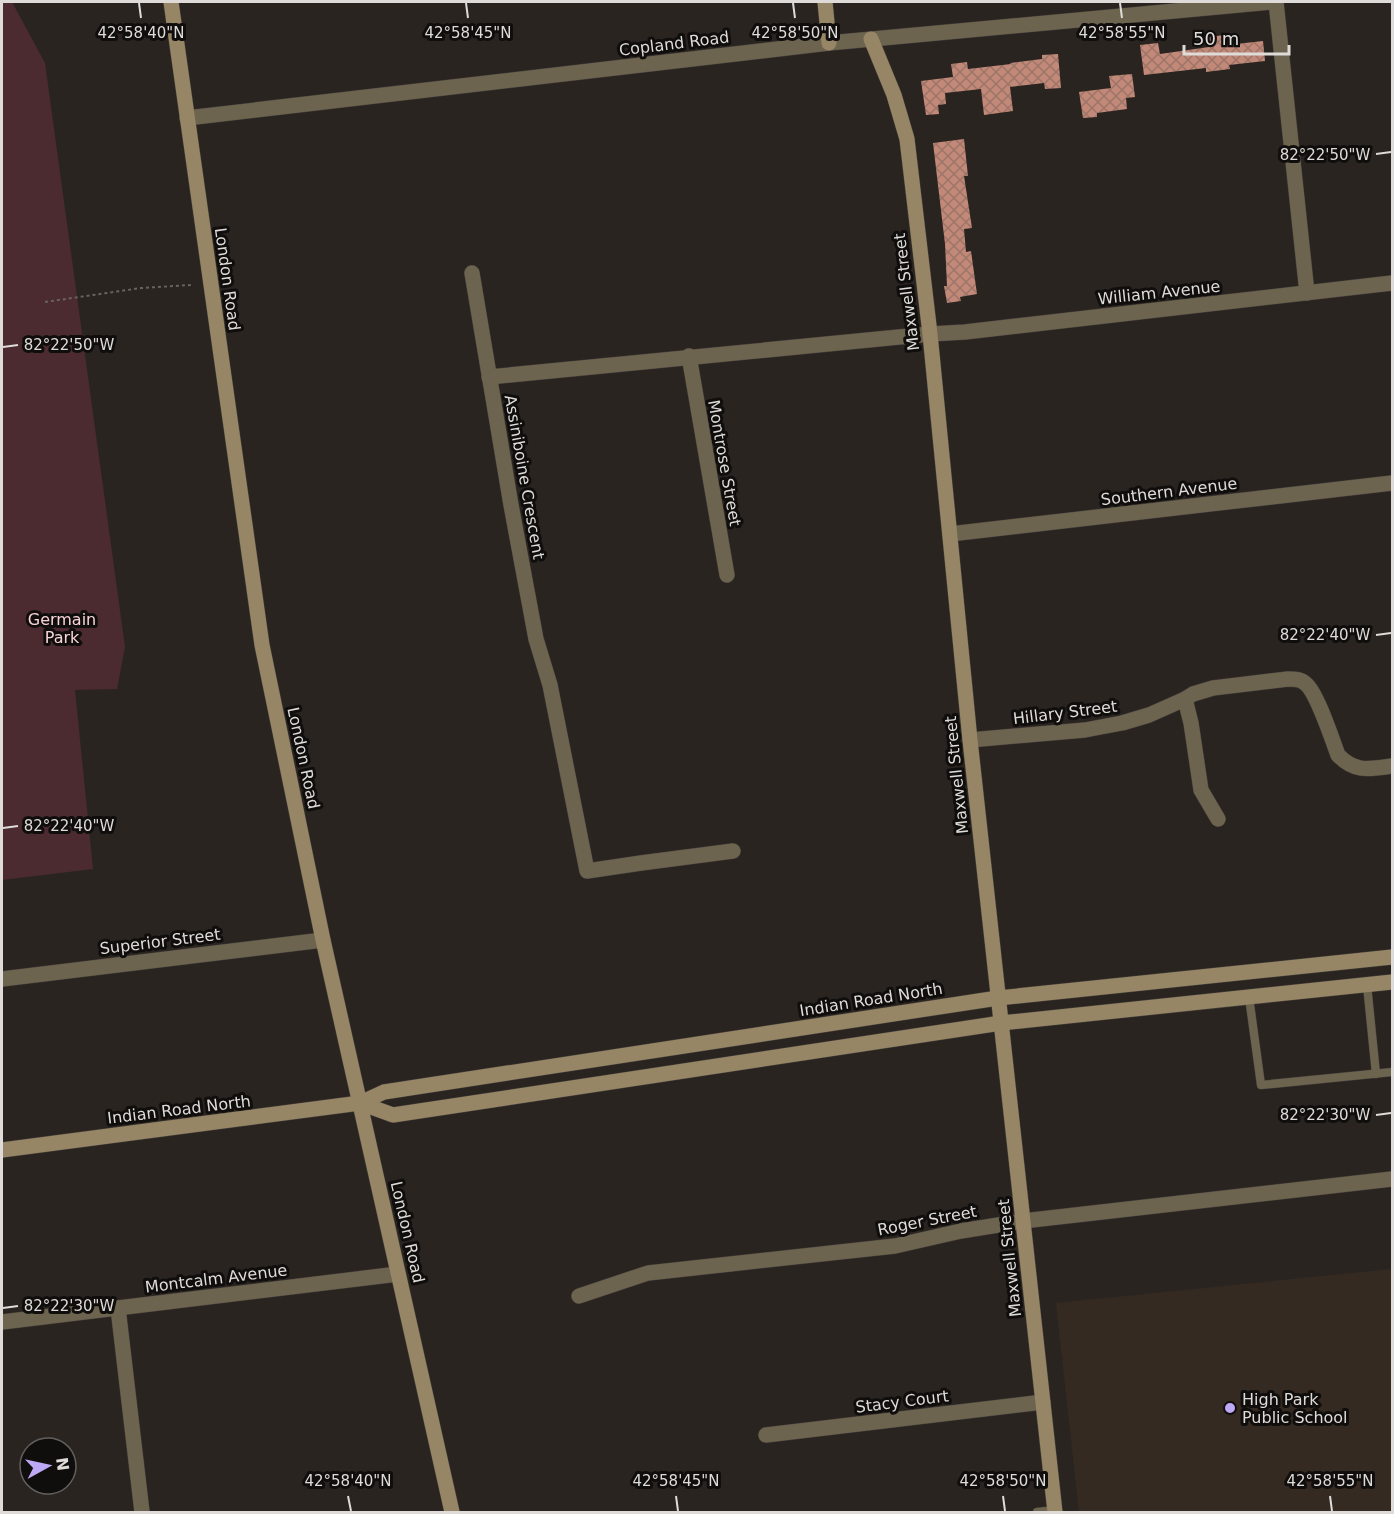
<svg xmlns="http://www.w3.org/2000/svg" width="1394" height="1514" viewBox="0 0 1394 1514" font-family="'DejaVu Sans',sans-serif">
<style>
.built{fill:#352a21}
.green{fill:#4b2b30}
.building{fill:url(#building-cross-hatch)}
.lines{fill:none;stroke-linecap:round;stroke-linejoin:round}
.lane-casing{stroke:#47413d;stroke-width:9}
.street-casing{stroke:#47413d;stroke-width:16}
.secondary-casing{stroke:#47413d;stroke-width:16}
.path{stroke:#68635f;stroke-width:2;stroke-dasharray:3 3;stroke-linecap:butt}
.lane{stroke:#6d644f;stroke-width:8}
.street{stroke:#6d644f;stroke-width:15}
.secondary{stroke:#968665;stroke-width:15}
.ticks{fill:none;stroke:#dedbd8;stroke-width:2}
.poi-dot{fill:#bda9f5;stroke:#100e0c;stroke-width:2}
.labels{text-anchor:middle;stroke-width:6;stroke-linejoin:round;paint-order:stroke}
.street-label{font-size:16px;fill:#dedbd8;stroke:#100e0c}
.park-label{font-size:16px;fill:#f8d3d7;stroke:#100e0c}
.poi-label{font-size:16px;fill:#dedbd8;stroke:#100e0c;text-anchor:start}
.ticks-label{font-size:15px;text-anchor:middle;fill:#dedbd8;stroke:#100e0c;stroke-width:6;stroke-linejoin:round;paint-order:stroke}
</style>
<defs>
<pattern id="building-cross-hatch" width="8" height="8" patternUnits="userSpaceOnUse" patternTransform="scale(1.5)"><rect width="8" height="8" fill="#c28979"/><path d="M0 0l8 8M0 8l8-8" fill="none" stroke="#9c7468"/></pattern>
</defs>
<rect width="100%" height="100%" fill="#2a2420"/>
<polygon class="built" points="1392,1269 1392,1512 1079,1512 1056,1303"/>
<polygon class="green" points="2,2 12,2 45,63 125,647 117,689 75,690 93,869 2,880"/>
<g class="building">
<polygon points="1225,35 1227,45 1263,41 1265,61 1229,65 1230,69 1206,72 1206,68 1144,75 1140,45 1158,43 1160,54 1209,47 1208,37"/>
<polygon points="1058,54 1061,88 1045,89 1044,83 1010,87 1013,111 984,115 981,89 945,93 946,104 938,105 939,114 926,115 921,81 953,77 951,64 967,62 968,69 1011,64 1010,63 1042,59 1042,55"/>
<polygon points="1132,74 1135,97 1126,98 1127,109 1097,113 1097,117 1083,118 1079,92 1111,88 1109,76"/>
<polygon points="964,139 968,176 964,176 972,228 964,229 966,252 971,251 977,294 960,297 961,301 947,303 944,286 947,286 945,244 933,143"/>
</g>
<g class="lines">
<defs>
<g id="lane">
<polyline points="1367,985 1376,1074"/>
<polyline points="1249,997 1261,1085 1392,1072"/>
<polyline points="1037,1512 1055,1510"/>
</g>
<g id="street">
<polyline points="1276,2 1307,293"/>
<polyline points="187,118 829,43 1272,2"/>
<polyline points="472,273 511,505 536,639 550,685 587,871 641,863 733,851"/>
<polyline points="689,356 727,575"/>
<polyline points="489,377 930,334 965,332 1392,283"/>
<polyline points="950,534 1392,483"/>
<polyline points="1185,699 1191,723 1201,790 1218,819"/>
<path d="M970,740L1085,730L1122,723L1149,715L1185,699L1193,694L1213,688L1288,679C1295,679 1301,679 1306,684C1317,693 1332,739 1338,755C1355,773 1370,769 1392,766"/>
<polyline points="2,979 323,940"/>
<polyline points="579,1296 648,1273 895,1246 961,1231 1023,1221 1392,1179"/>
<polyline points="118,1308 142,1512"/>
<polyline points="2,1322 398,1274"/>
<polyline points="766,1435 1043,1402"/>
</g>
<g id="secondary">
<polyline points="171,2 262,645 323,940 452,1512"/>
<polyline points="825,2 829,43"/>
<polyline points="871,39 894,95 907,139 930,334 970,740 1055,1512"/>
<polyline points="360,1103 393,1115 1001,1023 1392,982"/>
<polyline points="2,1150 360,1103 384,1092 998,998 1392,957"/>
</g>
</defs>
<use href="#lane" class="lane-casing"/>
<use href="#street" class="street-casing"/>
<use href="#secondary" class="secondary-casing"/>
<polyline class="path" points="45,302 141,288 191,285"/>
<use href="#lane" class="lane"/>
<use href="#street" class="street"/>
<use href="#secondary" class="secondary"/>
</g>
<path class="ticks" d="M139,3L141,18M466,3L468,18M793,3L795,18M1120,3L1122,18M1376,154L1391,152M3,347L18,345M1376,635L1391,633M3,828L18,826M1376,1115L1391,1113M3,1308L18,1306M348,1496L351,1511M676,1496L678,1511M1003,1496L1005,1511M1330,1496L1332,1511"/>
<circle class="poi-dot" cx="1230" cy="1408" r="6"/>
<g class="labels">
<g class="street-label">
<text transform="translate(674 43) rotate(-7)" y="6">Copland Road</text>
<text transform="translate(228 279) rotate(82)" y="6">London Road</text>
<text transform="translate(906 292) rotate(-97)" y="6">Maxwell Street</text>
<text transform="translate(1159 292) rotate(-6)" y="6">William Avenue</text>
<text transform="translate(725 463) rotate(80)" y="6">Montrose Street</text>
<text transform="translate(525 477) rotate(80)" y="6">Assiniboine Crescent</text>
<text transform="translate(1169 491) rotate(-7)" y="6">Southern Avenue</text>
<text transform="translate(1065 712) rotate(-7)" y="6">Hillary Street</text>
<text transform="translate(304 758) rotate(78)" y="6">London Road</text>
<text transform="translate(956 775) rotate(-96)" y="6">Maxwell Street</text>
<text transform="translate(160 941) rotate(-7)" y="6">Superior Street</text>
<text transform="translate(871 999) rotate(-9)" y="6">Indian Road North</text>
<text transform="translate(179 1109) rotate(-7)" y="6">Indian Road North</text>
<text transform="translate(927 1220) rotate(-11)" y="6">Roger Street</text>
<text transform="translate(408 1232) rotate(77)" y="6">London Road</text>
<text transform="translate(1009 1258) rotate(-96)" y="6">Maxwell Street</text>
<text transform="translate(216 1278) rotate(-7)" y="6">Montcalm Avenue</text>
<text transform="translate(902 1401) rotate(-7)" y="6">Stacy Court</text>
</g>
<g class="park-label">
<text x="62" y="625">Germain<tspan x="62" dy="18">Park</tspan></text>
</g>
<g class="poi-label">
<text x="1242" y="1405">High Park<tspan x="1242" dy="18">Public School</tspan></text>
</g>
</g>
<g class="ticks-label">
<text x="141" y="38">42°58'40"N</text>
<text x="468" y="38">42°58'45"N</text>
<text x="795" y="38">42°58'50"N</text>
<text x="1122" y="38">42°58'55"N</text>
<text x="1325" y="160">82°22'50"W</text>
<text x="69" y="350">82°22'50"W</text>
<text x="1325" y="640">82°22'40"W</text>
<text x="69" y="831">82°22'40"W</text>
<text x="1325" y="1120">82°22'30"W</text>
<text x="69" y="1311">82°22'30"W</text>
<text x="348" y="1486">42°58'40"N</text>
<text x="676" y="1486">42°58'45"N</text>
<text x="1003" y="1486">42°58'50"N</text>
<text x="1330" y="1486">42°58'55"N</text>
</g>
<rect width="1394" height="1514" fill="none" stroke="#dedbd8" stroke-width="6"/>
<g transform="translate(48 1466) rotate(82)"><circle r="28" fill="#100e0c" stroke="#62605e" stroke-width="1.5"/>
<path d="M0-4.5L10 22L0 15L-10 22Z" fill="#bda9f5"/>
<text y="-9" font-size="16" font-weight="bold" text-anchor="middle" fill="#dedbd8">N</text>
</g>
<path d="M1184 45v9h105v-9" fill="none" stroke="#dedbd8" stroke-width="3"/>
<text x="1193" y="45" font-size="18" fill="#dedbd8" stroke="#100e0c" stroke-width="4.5" paint-order="stroke">50 m</text>
</svg>
